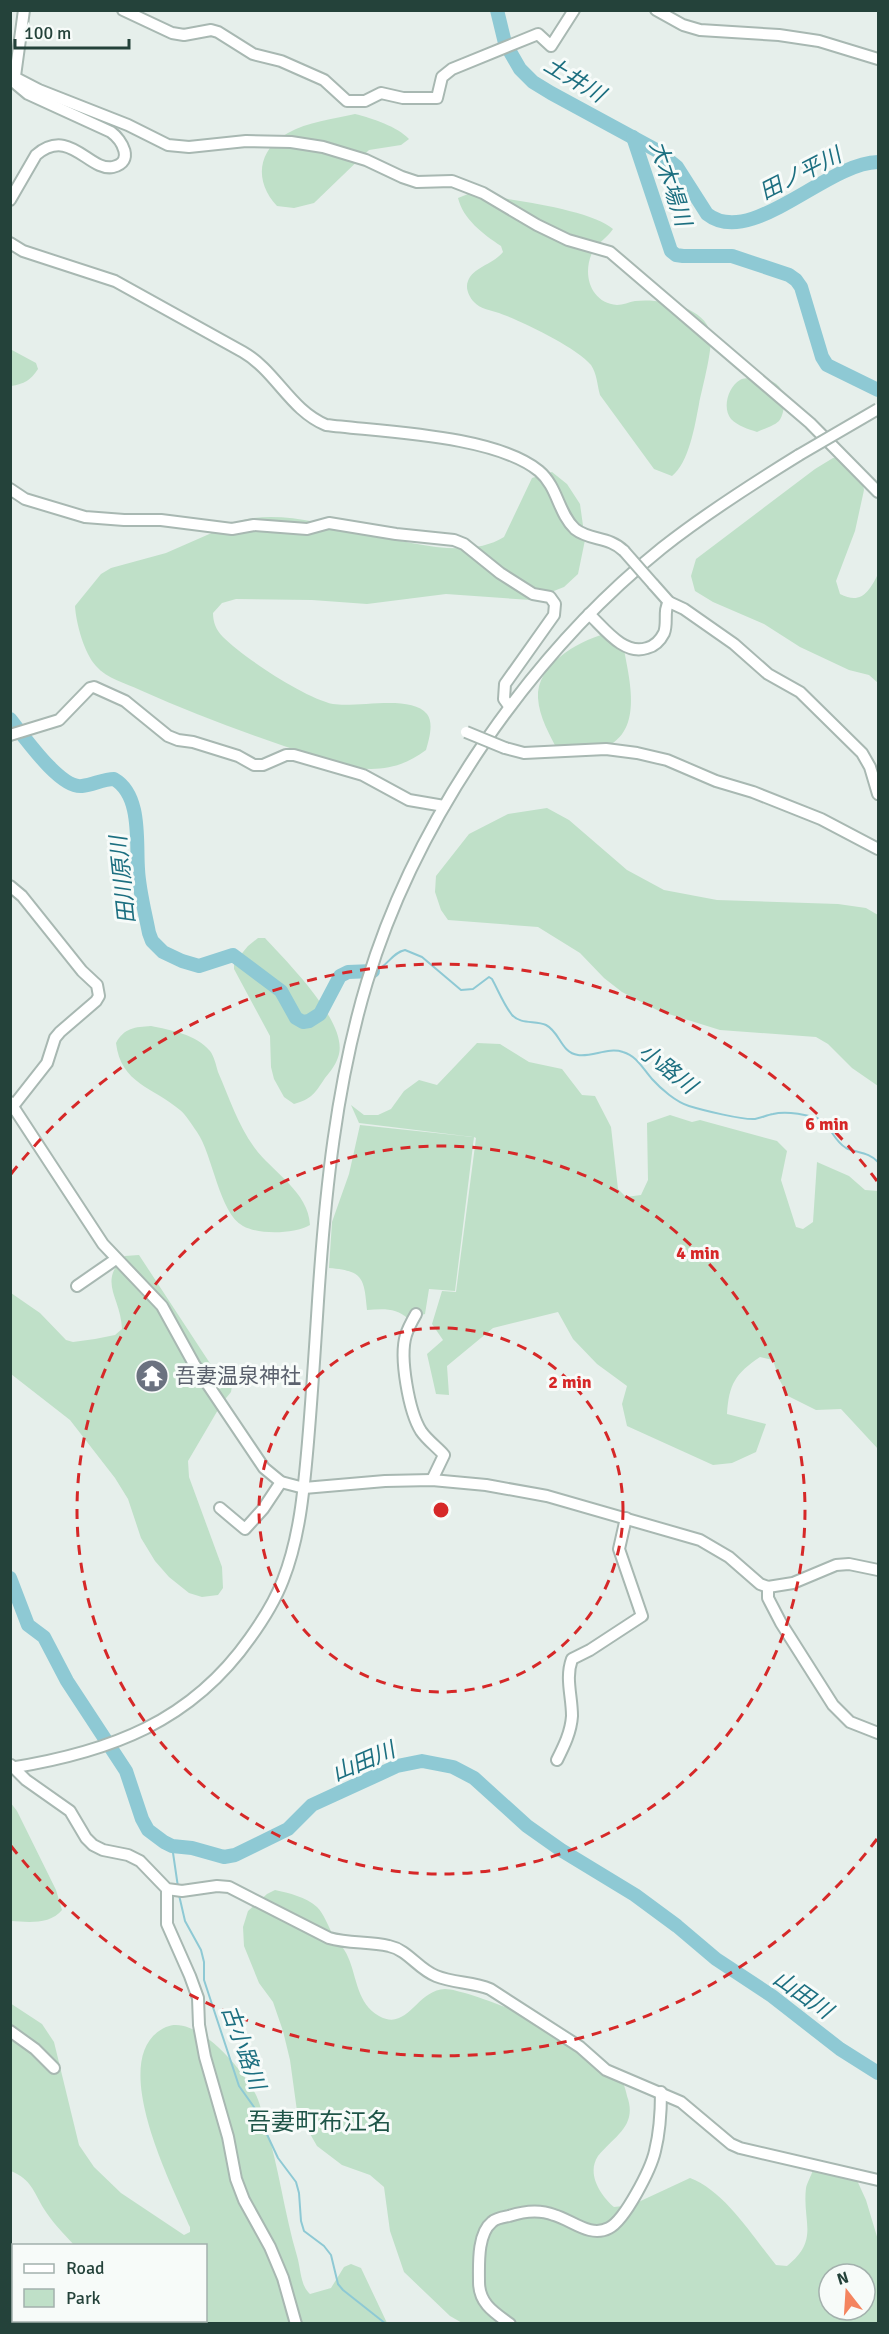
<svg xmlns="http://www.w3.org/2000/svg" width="889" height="2334" viewBox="0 0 889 2334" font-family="Signika,'Noto Sans JP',sans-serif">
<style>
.green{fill:#bfe0c8;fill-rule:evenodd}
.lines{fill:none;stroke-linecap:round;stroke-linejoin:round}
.stream{stroke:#8ec9d4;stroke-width:2}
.river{stroke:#8ec9d4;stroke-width:14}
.minor-casing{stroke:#a8b8b2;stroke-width:14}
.minor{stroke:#fff;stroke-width:10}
.minor-bridge-casing{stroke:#a8b8b2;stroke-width:14;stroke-linecap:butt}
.minor-bridge{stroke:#fff;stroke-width:10}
.ring{fill:none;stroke:#d62828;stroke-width:3;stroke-dasharray:10 8}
.labels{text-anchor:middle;stroke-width:6;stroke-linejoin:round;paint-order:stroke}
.worship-label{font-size:21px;fill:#5b616d;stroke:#f7fbf9;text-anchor:start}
.water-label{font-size:22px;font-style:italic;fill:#1c6f80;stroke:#f7fbf9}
.quarter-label{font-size:24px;fill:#1f5548;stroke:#f7fbf9}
.centre{fill:#d62828;stroke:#f7fbf9;stroke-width:3}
.ring-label{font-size:18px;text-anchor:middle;font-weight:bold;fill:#d62828;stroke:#f7fbf9;stroke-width:6;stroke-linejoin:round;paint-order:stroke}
</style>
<rect width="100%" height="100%" fill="#e6efeb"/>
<g class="green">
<path d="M355,114C372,118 398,127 409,139L401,145L369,150L314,203L294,208L277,206C254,181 257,150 288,133C307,122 334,119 355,114Z"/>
<path d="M468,194C499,197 591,209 613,229C607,238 597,243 592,253C582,275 591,303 617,305C623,305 629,302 635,301C658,298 704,306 710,332C714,346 702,388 699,404C695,425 689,463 672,476L654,469L600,395C597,384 597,374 591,365C576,347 521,321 499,313C490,310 480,309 474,302C469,297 465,288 468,281C473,267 494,264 503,252L501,246C483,234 463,219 458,198Z"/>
<path d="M10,349L36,363L38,369C31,380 24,384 11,386Z"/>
<path d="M754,377C770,379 784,383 784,402C784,408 783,416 779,421C774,426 763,429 757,432C748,429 738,426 731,419C722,408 728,387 740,380C743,378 750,378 754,377Z"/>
<path d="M843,457L852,458L859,463L864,490L855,531L836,581L840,594C861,605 869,592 878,574V683L869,675L849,670L800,647L764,624L713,602L695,591L691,576L696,559L815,469L833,458Z"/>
<path d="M552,472L567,484L580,504L585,540L578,574L564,587L531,600L446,594L367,604L312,600L236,599L222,603L213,613C213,622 216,630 223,637C244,658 305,698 333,704C358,708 411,694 427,714C434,723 429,740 426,750C399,770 375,772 343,766C274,743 206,720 140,690C126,683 107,679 96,666C84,653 76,623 75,606L101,574L111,568L166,553L239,521C314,499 442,576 504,537L532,478Z"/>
<path d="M604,634L623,644C629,679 646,735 600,749C587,753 571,751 558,751C550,735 539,717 538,698C536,665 577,642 604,634Z"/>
<polygon points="547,808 569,820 627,870 664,890 717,900 838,904 866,908 878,915 878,1086 852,1068 828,1044 816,1037 720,1030 659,1011 622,992 604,978 580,953 538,927 448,920 441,910 435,892 436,876 469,834 508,814"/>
<path d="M258,938H265C286,961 347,1021 339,1054C337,1063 331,1071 325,1078C315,1093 312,1099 294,1104L284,1097L274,1079L271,1067L270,1036L234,969V963L248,946Z"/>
<path d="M151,1026C170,1030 196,1034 210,1051C214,1056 216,1065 218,1072C229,1097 238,1125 254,1147C272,1172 309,1192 310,1225C294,1234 259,1235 243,1226C219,1213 213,1155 197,1132C192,1125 186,1115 180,1110C153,1087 121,1084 116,1043C124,1028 135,1027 151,1026Z"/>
<path d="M477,1043L500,1044L529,1062L562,1069L582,1095L595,1096L611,1127L618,1189L626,1197L641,1195L648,1180L647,1123L670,1115L692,1122L700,1120L777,1141L787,1151L781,1180L796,1227L803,1229L813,1222L817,1162L849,1176L865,1190L878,1191V1449L841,1409L816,1410L788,1396L779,1379L773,1360L760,1357C735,1374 729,1384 727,1414L766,1424L756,1452L732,1463L713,1465L627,1426L622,1404L627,1386L597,1364L573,1339L558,1312L493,1328L447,1366L449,1395L436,1394L427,1354L443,1340L432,1324L442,1291L456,1292L476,1138L474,1137L455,1291L429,1289L425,1314L408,1319C397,1307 381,1309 367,1310C364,1277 363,1271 329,1268L332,1222L349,1174L360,1125L473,1137L359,1123L351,1105L364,1115H378L391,1109L404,1091L419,1080L437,1085Z"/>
<path d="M139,1255L215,1371L232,1386L231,1392L222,1403L188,1461L189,1477L222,1567L223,1588L218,1595L202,1597L189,1593L169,1577L155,1561L141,1538L128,1499L115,1478L70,1420L11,1374V1293L40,1313L66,1340L73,1342L95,1339L115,1335L122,1329C121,1297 97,1282 125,1256Z"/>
<path d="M10,1802L17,1811L56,1890L62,1910C50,1925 27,1922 11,1921Z"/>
<path d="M275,1890C289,1893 306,1897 317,1907C324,1914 328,1926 333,1935C338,1942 345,1949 348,1957C357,1977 357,2004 379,2016C408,2032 416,1990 445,1989C460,1989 512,2009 526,2016C545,2026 613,2067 623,2083C625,2087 626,2092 627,2096C638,2126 614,2136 598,2156C586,2174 601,2196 614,2207L632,2205L690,2178C725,2191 753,2237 776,2265L787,2266C820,2240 802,2222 806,2188C807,2183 811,2176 813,2170L826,2165L855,2176L866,2200L878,2240V2323L464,2324L450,2316L404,2272L390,2231L384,2187L370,2175L342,2165L317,2146L297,2111L290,2060L283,2031L273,2002L259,1983L244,1946L243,1927L248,1911L267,1894ZM829,2274H865V2310H829Z"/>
<path d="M10,2003L42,2024L54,2042L79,2145L94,2167L121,2193L184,2235L190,2232V2227C172,2185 104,2055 166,2027C184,2019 206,2036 218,2047C233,2061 245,2076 255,2093C260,2102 262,2114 265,2123C279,2167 284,2212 297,2256C301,2269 300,2285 310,2294L331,2288L344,2267L351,2264L361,2268L387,2323H137L135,2321L206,2320V2246L74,2245C64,2234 52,2222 44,2209C33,2191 32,2180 11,2171Z"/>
</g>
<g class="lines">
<g class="stream">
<path d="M374,971C388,967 391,953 405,950L422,957L461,990L473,989L489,977L492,979C498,990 504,1005 512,1015C521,1025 536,1020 546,1025C560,1032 561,1053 578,1055C593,1057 608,1047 623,1052C637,1056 643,1069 652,1079C661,1089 676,1102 689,1106C702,1110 742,1120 755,1119C761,1118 767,1115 773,1114C784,1111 802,1114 814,1117C830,1121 832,1140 846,1148C857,1153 869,1152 878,1162"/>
<polyline points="172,1846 178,1887"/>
<polyline points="179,1895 185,1921 201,1950 204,1962 204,1980 239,2086 254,2107 278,2158 296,2182 299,2193 301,2221 304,2231 324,2246 331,2255 338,2284 343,2290 386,2324"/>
<polyline points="10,2251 14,2254"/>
<polyline points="40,2320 41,2324"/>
</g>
<g class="river">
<path d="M497,10L505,43L520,69L533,82L551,93L656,150L677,167L707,214C751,249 826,163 878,162"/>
<polyline points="633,137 671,251 676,255 683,256 732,256 789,275 796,280 801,287 822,357 827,365 878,390"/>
<path d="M10,719C23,735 60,789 82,786C93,785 103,779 114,779C142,795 136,842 138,869C139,890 145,912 149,933L152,941L163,952L182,961L199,966L233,955L281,991L296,1018L303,1022L309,1021L320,1014L340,976L348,972L373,971"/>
<polyline points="10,1578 28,1625 44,1637 67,1681 126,1771 142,1819 148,1830 164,1842 172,1846 192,1848 224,1857 235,1855 288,1829 312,1805 397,1766 422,1761 453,1767 474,1778 527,1826 561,1850 635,1895 677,1926 716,1959 772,1996 840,2049 878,2073"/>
</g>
<defs>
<g id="minor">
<polyline points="123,10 172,33 184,35 211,30 218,32 253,54 281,61 324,80 347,101 365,101 381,93 403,98 437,98 442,77 452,69 538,34 551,46 574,10"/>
<polyline points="656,10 683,25 700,30 779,35 819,41 878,59"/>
<polyline points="10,75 39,90 128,125 168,145 189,147 246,141 291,142 323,147 366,160 402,177 417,182 452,181 483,193 537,225 568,240 610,252 810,423 878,492"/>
<path d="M10,200L36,155C70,126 89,172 113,167C135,162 122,140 111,132L28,94L16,84L15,76L24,10"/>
<path d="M10,243L23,251L115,281L243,352C276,371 290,410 326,425C383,432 495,435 539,471C558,487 558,513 575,529C590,541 609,536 624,551"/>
<polyline points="10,489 25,499 85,517 124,520 161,520 232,529 254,525 307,529 329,523 396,534 454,540 464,544 500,573 533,594 550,597 555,604 554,615 505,684 504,699 509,706"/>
<polyline points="653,584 669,602 684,609 734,644 768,674 800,692 862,753 870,767 878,794"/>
<path d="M589,614C604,628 624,656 647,648C655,646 660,641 664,633C668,623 663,610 669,602"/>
<polyline points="10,735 59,720 90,688 94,687 125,701 168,736 178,740 193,742 238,756 254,765 263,765 286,755 294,755 363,775 409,800 444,806"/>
<polyline points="505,748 524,753 606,749 637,753 667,760 716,781 753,792 821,819 878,849"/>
<polyline points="10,886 22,896 82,971 97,985 99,996 96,1001 60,1032 55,1038 47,1063 14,1105"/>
<polyline points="10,1102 103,1244 162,1306 194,1364 264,1468 281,1482 304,1488 385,1481 432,1480 486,1485 547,1496 700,1540 729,1557 760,1584 768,1587 793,1583 836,1565 849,1564 878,1570"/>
<polyline points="77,1286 116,1259"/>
<path d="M416,1314C412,1321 408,1328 406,1335C399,1357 409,1412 421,1431C427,1440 437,1447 444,1455L432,1480"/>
<polyline points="220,1508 245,1529 263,1509 281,1482"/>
<polyline points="768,1587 768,1598 781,1623 833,1705 850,1722 878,1733"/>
<path d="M557,1760C564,1746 571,1732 572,1716C572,1696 565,1678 572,1659L590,1650L642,1616L619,1549L626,1518"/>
<path d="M11,1765L26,1780L70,1811L86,1838L93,1845L103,1850L128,1855L140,1861L167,1889L182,1891L217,1886L229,1887L329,1938C349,1944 369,1941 389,1946C408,1950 418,1969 436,1976C453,1983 473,1982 490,1989L580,2047L606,2070L681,2102L731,2144L740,2148L878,2180"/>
<path d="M10,1768C110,1752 191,1722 250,1638C263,1620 275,1601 283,1580C300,1537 304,1488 308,1442C312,1395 315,1348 318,1301C325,1194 336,1085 367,982C416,820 530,654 662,548C705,514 752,484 799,455"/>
<polyline points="167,1889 167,1924 190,1976 198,1998 199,2025 205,2057 228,2137 236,2179 244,2200 270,2247 283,2278 296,2324"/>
<polyline points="10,2031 35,2049 54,2068"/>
<path d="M510,2324C495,2313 479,2304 479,2282C479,2265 477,2234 492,2222C496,2218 504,2217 509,2216C524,2211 539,2209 554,2215C572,2220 590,2238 609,2228C625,2220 651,2169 655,2151C660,2131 661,2112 661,2092"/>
</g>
</defs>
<use href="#minor" class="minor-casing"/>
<use href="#minor" class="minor"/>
<defs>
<g id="minor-bridge">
<polyline points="799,455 878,409"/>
<polyline points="624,551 653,584"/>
<polyline points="466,732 505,748"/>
</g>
</defs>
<use href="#minor-bridge" class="minor-bridge-casing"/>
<use href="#minor-bridge" class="minor-bridge"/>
</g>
<g class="ring">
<circle cx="441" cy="1510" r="182"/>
<circle cx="441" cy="1510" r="364"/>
<path d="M877 1839A546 546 0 0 1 11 1846M11 1174A546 546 0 0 1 877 1181"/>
</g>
<defs>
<symbol id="temple-disc" viewBox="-11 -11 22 22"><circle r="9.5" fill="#6b7280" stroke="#f7fbf9"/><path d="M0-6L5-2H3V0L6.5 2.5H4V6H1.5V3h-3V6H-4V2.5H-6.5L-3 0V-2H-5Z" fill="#fff"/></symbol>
</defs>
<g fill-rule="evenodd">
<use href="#temple-disc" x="133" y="1357" width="38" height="38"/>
</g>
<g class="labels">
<g class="worship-label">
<text x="175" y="1383">吾妻温泉神社</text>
</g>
<g class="water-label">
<text transform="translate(575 79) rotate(31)" y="8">土井川</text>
<text transform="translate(800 173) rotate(-27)" y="8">田ノ平川</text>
<text transform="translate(671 183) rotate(72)" y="8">大木場川</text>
<text transform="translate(122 880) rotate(-96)" y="8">田川原川</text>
<text transform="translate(668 1068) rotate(38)" y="8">小路川</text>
<text transform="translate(363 1761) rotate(-23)" y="8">山田川</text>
<text transform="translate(803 1994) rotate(35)" y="8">山田川</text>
<text transform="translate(244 2047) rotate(70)" y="8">古小路川</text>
</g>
<g class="quarter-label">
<text x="319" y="2130">吾妻町布江名</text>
</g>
</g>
<circle cx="441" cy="1510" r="9" class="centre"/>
<g class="ring-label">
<text x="827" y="1130">6 min</text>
<text x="698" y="1259">4 min</text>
<text x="570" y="1388">2 min</text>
</g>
<rect width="889" height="2334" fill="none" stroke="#24423a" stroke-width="24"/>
<rect x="12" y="2244" width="195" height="78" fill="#f7fbf9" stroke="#a3b1ad" stroke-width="1.5"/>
<rect x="24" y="2264" width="30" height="9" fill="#ffffff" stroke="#a3b1ad" stroke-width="1.5"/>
<text x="66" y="2274" font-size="18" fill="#24423a">Road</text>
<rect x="24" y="2289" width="30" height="18" fill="#bfe0c8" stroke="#a3b1ad" stroke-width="1.5"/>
<text x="66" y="2304" font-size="18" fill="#24423a">Park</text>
<g transform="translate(847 2292) rotate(343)"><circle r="28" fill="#f7fbf9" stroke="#a3b1ad" stroke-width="1.5"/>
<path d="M0-4.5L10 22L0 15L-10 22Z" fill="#f4845f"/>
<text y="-9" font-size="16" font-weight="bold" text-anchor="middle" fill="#24423a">N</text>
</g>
<path d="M15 39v9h114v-9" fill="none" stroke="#24423a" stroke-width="3"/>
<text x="24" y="39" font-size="18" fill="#24423a" stroke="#f7fbf9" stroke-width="4.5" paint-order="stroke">100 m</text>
</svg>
